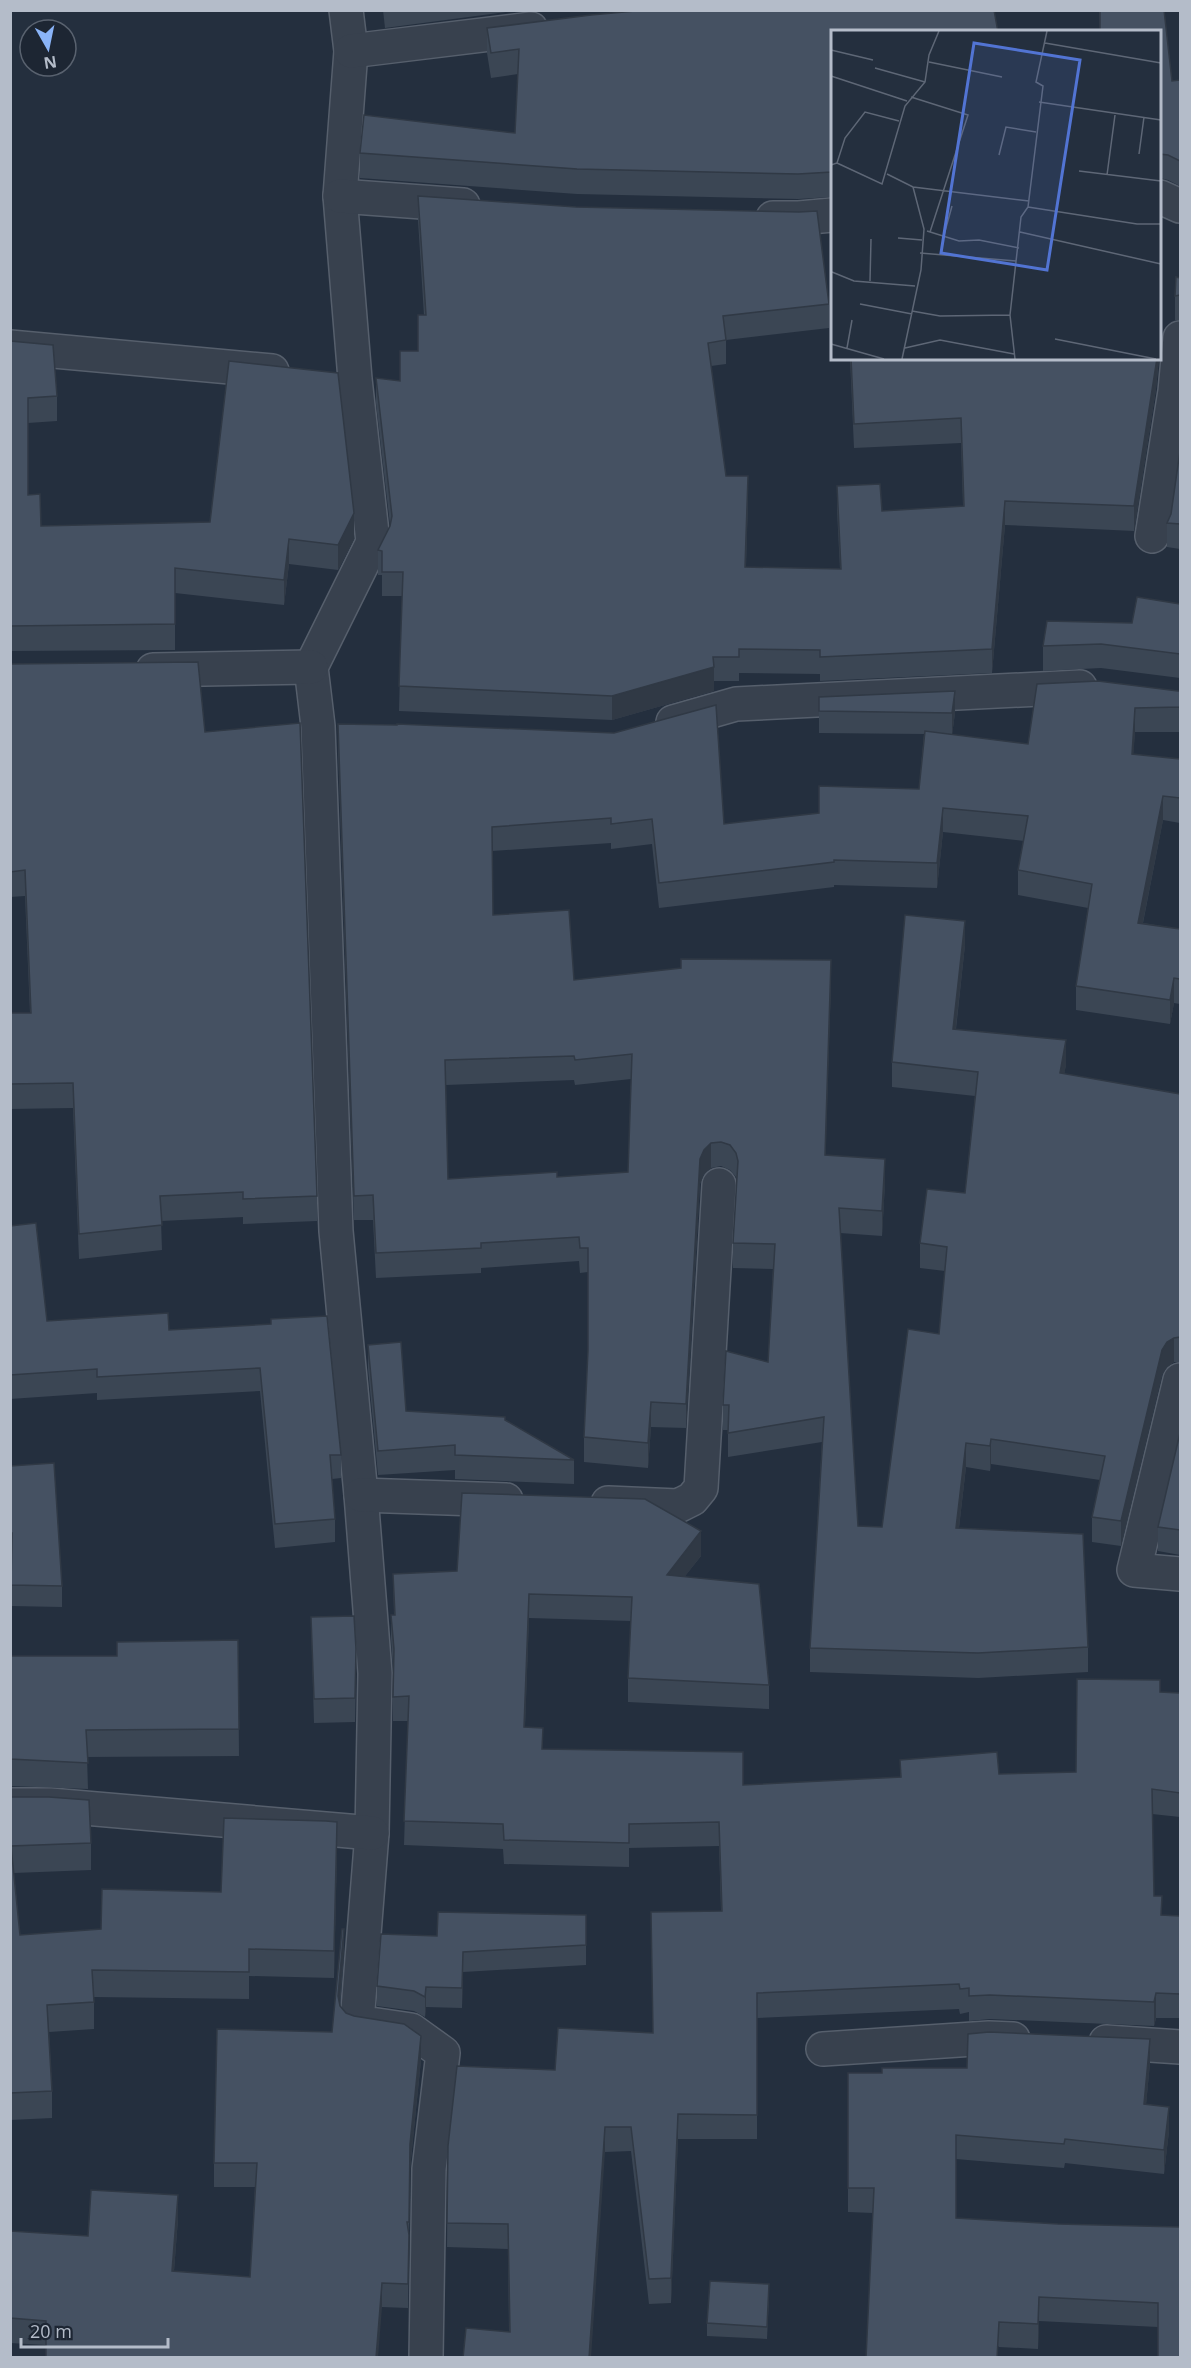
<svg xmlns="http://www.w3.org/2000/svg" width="1191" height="2368" viewBox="0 0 1191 2368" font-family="'Open Sans',sans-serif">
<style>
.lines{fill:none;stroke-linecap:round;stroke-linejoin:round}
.street-casing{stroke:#565f6c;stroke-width:36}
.street{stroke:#38414e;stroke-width:33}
.wall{fill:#3b4654;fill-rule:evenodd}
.shaded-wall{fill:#303945}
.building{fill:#455162;stroke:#303945;stroke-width:1.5;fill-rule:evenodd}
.inset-road{fill:none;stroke:#5e6776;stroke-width:1.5}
.view{fill:#5274d3;fill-opacity:0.15;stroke:#5274d3;stroke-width:3}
.inset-edge{fill:none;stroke:#b4bcc9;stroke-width:3}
</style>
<rect width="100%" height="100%" fill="#242f3e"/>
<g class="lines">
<defs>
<g id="street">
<polyline points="346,10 351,51 340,196 355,379 373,542 311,667 318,726 336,1231 361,1495 375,1673 372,1833 357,2022 411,2030 443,2053 429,2169 426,2358"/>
<polyline points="351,51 531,29"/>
<polyline points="340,196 463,205"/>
<polyline points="1160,197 1180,206"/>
<polyline points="773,218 799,218 832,215"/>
<polyline points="10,347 272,371"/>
<polyline points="1152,536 1175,391 1180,338"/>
<polyline points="153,670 311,667"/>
<polyline points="673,722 736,704 1080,687"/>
<polyline points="1180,1380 1134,1570 1180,1574"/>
<polyline points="361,1495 506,1500"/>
<polyline points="608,1503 678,1506 692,1499 701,1488 719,1185"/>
<polyline points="10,1805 50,1805 372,1833"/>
<polyline points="1106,2042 1180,2047"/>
<polyline points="823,2049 989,2038 1013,2039"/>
</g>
</defs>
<use href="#street" class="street-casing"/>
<use href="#street" class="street"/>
</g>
<g class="wall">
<polygon points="383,10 522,10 385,28"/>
<polygon points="1099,10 1164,10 1172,81 1180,80 1180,186 1168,180 1160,178 1160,32 1100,32"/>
<polygon points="487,28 832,32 832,197 798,199 577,194 360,178 360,153 515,133 518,74 491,78 487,53"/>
<polygon points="418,196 829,304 829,328 726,340 726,364 711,366 726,476 748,500 746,567 840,569 837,510 837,486 882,511 963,506 961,443 854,448 850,358 1159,358 1156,389 1134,531 1005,525 992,673 820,681 820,674 739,673 739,681 714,681 714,691 612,720 399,711 402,596 382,596 382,575 378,575 378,550 390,525 376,403 376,378 400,381 418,351 424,315 418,220"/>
<polygon points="1180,278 1180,320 1175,320 1175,296"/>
<polygon points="10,341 57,396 57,421 28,423 28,495 41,526 354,539 338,570 289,564 284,605 175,593 175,650 10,651"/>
<polygon points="1180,451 1180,549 1167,547 1167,523 1171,514"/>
<polygon points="1180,604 1180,678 1101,668 1043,671 1043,646 1132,623"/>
<polygon points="10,664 205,732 317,1196 317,1221 243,1224 243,1217 161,1221 162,1250 79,1259 73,1108 10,1109 10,1013 30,1013 25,896 10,897"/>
<path d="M1178,691H1180V732H1135L1133,754L1180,759V823L1163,820L1143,923L1180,929V1004L1174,1003L1170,1024L1076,1010V986L1088,908L1018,895V870L1024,841L943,832L937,888L834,885V887L659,908L652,844L611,849V843L492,851L493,915L574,980L831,984L825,1155L885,1183L882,1236L840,1233L858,1526L882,1527L939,1334L945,1271L920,1268V1243L965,1193L975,1096L892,1087V1062L965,945L956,1029L1066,1065L1064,1074L1180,1094V1362H1174L1167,1367L1162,1375L1121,1546L1092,1542V1517L1100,1480L991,1464L990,1471L966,1467L959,1528L1088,1647V1672L978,1678L810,1672V1648L822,1442L728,1457V1430H723V1405L768,1362L773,1269L733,1268V1243L737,1180L736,1177L730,1170L721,1166L711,1168L704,1174L700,1184L686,1428L651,1427L648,1468L584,1462V1437L588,1352V1272L580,1273L579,1261L481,1268V1273L376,1278L373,1220H354L338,749V724L724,824L819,813L919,789L924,734L819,733V697L955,713L952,735L1028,744ZM631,1079L628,1172L557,1177L448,1179L446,1085L574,1080L575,1085Z"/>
<polygon points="10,1226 47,1321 169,1330 271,1324 341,1455 341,1478 332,1479 335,1519 335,1542 275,1548 260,1391 97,1400 97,1393 10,1399"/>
<polygon points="368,1345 406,1411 505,1420 574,1460 574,1484 455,1479 455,1470 378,1475 368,1369"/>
<polygon points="1180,1433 1180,1555 1158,1551 1158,1527"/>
<polygon points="10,1466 62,1586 62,1607 11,1606"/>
<polygon points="701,1556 685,1576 769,1685 769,1709 628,1702 628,1678 631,1621 529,1618 525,1727 543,1749 743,1785 900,1777 900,1760 999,1774 1076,1772 1160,1692 1180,1693 1180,1817 1152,1814 1154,1896 1162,1915 1180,1916 1180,2018 1156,2018 1154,2026 990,2019 969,2021 969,2012 960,2014 959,2009 757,2018 757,2139 678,2139 671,2303 649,2304 631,2151 605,2152 509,2332 508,2249 447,2247 448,2146 555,2070 653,2033 721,1911 719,1846 629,1848 629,1867 504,1864 503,1849 404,1845 408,1721 393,1721 393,1668 391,1639 391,1615 394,1615 393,1574 457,1571"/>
<polygon points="311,1617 356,1674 355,1722 314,1723"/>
<polygon points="238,1640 239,1756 87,1757 88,1789 10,1786 10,1656 117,1656"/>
<polygon points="10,1797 91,1843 91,1870 14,1873 20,1935 101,1929 221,1892 337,1849 334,1978 249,1976 249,1999 94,1997 94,2029 49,2032 52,2091 52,2118 10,2120"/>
<polygon points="586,1915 586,1965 463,1972 462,2008 426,2007 425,2017 414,2011 377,2006 377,1986 437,1936"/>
<polygon points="344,1953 340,2006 346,2013 421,2060 410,2169 408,2308 382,2307 46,2345 10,2343 10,2231 88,2236 178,2219 174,2271 250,2277 255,2187 214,2187 214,2163 332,2032"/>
<polygon points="1150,2063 1146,2104 1169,2131 1164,2174 1065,2163 1064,2168 956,2159 956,2218 1058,2224 1180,2227 1158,2327 1039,2321 1038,2349 999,2347 873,2213 848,2212 848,2073 882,2073 967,2068"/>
<polygon points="769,2296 767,2339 707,2336 707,2323"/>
</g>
<g class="shaded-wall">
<polygon points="1157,358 1159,358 1156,389 1134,531 1134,506"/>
<polygon points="748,476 748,500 745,591 745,567"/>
<polygon points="1005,501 1005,525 992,673 992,649"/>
<polygon points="354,513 354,539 338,570 338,545"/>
<polygon points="289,539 289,564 284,605 284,580"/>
<polygon points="714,667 714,691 612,720 612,696"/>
<polygon points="955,691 955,713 952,735 952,713"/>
<polygon points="1135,708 1135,732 1132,778 1132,754"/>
<polygon points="1163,796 1163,820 1138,947 1138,923"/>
<polygon points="943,808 943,832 937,888 937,863"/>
<polygon points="965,921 965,945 953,1053 953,1029"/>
<polygon points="831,960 831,984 825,1180 825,1155"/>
<polygon points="1174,978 1174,1003 1170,1024 1170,1000"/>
<polygon points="1066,1040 1066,1065 1060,1098 1060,1073"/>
<polygon points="711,1143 711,1168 704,1174 700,1184 686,1428 686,1404 700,1159 704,1150"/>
<polygon points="885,1159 885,1183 882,1236 882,1211"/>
<polygon points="1174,1338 1174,1362 1167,1367 1162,1375 1121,1546 1121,1521 1162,1350 1167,1342"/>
<polygon points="651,1402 651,1427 648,1468 648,1443"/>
<polygon points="991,1439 991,1464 990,1471 990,1446"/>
<polygon points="966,1443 966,1467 956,1553 956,1528"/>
<polygon points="701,1531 701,1556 667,1599 667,1575"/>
<polygon points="529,1594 529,1618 524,1751 524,1727"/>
<polygon points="337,1822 337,1849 334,1978 334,1951"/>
<polygon points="344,1929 344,1953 338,2021 338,1996"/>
<polygon points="463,1952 463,1972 462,2008 462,1988"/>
<polygon points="426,1987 426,2007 425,2017 425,1997"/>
<polygon points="1156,1993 1156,2018 1154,2026 1154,2002"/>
<polygon points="421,2036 421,2060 410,2169 409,2246 410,2144"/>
<polygon points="1150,2039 1150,2063 1144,2128 1144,2104"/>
<polygon points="1169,2107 1169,2131 1164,2174 1164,2150"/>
<polygon points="678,2114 678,2139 671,2303 671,2278"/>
<polygon points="605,2127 605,2152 591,2358 589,2358"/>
<polygon points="178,2195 178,2219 172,2296 172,2271"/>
<polygon points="382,2283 382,2307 378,2358 376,2358"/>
<polygon points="1039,2297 1039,2321 1038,2349 1038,2324"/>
</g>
<g class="building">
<polygon points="646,10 994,10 998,32 832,32 832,172 798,174 577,169 360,153 364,115 515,133 519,49 491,53 487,28 591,15"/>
<polygon points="1100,10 1164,10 1172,81 1180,80 1180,161 1168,155 1160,154 1160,32 1100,32"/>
<polygon points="418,196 576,207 799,212 817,211 829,304 723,316 726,340 708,343 726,476 748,476 745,567 841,569 837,486 880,484 882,511 964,506 961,418 854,424 851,358 1157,358 1134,506 1005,501 992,649 820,657 820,650 739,649 739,657 713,657 714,667 612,696 399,686 403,572 382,572 382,551 378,550 390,526 392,516 376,378 400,381 400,351 418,351 418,315 426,315"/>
<polygon points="1176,277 1180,278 1180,295 1175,296"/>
<polygon points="10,341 53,345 57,396 28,398 28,495 40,494 41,526 210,522 229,361 338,373 354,513 338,545 289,539 284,580 175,568 175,624 10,626"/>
<polygon points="1180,451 1180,524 1167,523 1171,514"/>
<polygon points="1137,597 1180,604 1180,654 1101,644 1043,646 1047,621 1132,623"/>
<polygon points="198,662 205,732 300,723 317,1196 243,1199 243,1192 160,1196 162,1225 79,1234 73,1083 10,1084 10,1013 31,1013 25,870 10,872 10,664"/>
<path d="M1098,681L1178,691H1180V707L1135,708L1132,754L1180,759V798L1163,796L1138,923L1180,929V979L1174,978L1170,1000L1076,986L1092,884L1018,870L1028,816L943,808L937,863L834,860V862L659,883L652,819L611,824V818L492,827L493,915L569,910L574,980L681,968V959L831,960L825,1155L885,1159L882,1211L839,1208L858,1526L882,1527L908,1329L939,1334L947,1247L920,1243L927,1189L965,1193L978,1072L892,1062L905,915L965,921L953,1029L1066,1040L1060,1073L1180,1094V1337L1174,1338L1167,1342L1162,1350L1121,1521L1092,1517L1105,1456L991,1439L990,1446L966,1443L956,1528L1083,1534L1088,1647L978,1653L810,1648L824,1417L728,1433L729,1405H723L726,1351L768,1362L775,1244L733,1243L738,1161L736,1153L730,1145L721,1142L711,1143L704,1150L700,1159L686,1404L651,1402L648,1443L584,1437L588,1350V1248H580L579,1237L481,1243V1248L376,1253L373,1195L354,1196L338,724L397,725V724L614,733L716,705L724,824L819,813V786L919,789L925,731L1028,744L1037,684ZM632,1054L628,1172L557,1177V1172L448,1179L445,1060L574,1056L575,1060Z"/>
<polygon points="955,691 952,713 819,711 819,697"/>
<polygon points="36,1223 47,1321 168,1313 169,1330 271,1324 271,1319 327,1316 341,1455 330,1455 335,1519 275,1524 260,1368 97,1377 97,1369 10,1375 10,1226"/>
<polygon points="401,1342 406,1411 505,1417 505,1420 574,1460 455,1455 455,1445 378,1451 368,1345"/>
<polygon points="1180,1433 1180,1530 1158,1527"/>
<polygon points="54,1463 62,1586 11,1585 12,1533 10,1533 10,1466"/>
<polygon points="462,1493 645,1499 701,1531 667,1575 759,1584 769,1685 628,1678 632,1597 529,1594 524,1727 543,1728 542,1749 743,1752 743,1785 901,1777 900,1760 997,1752 999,1774 1076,1772 1077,1679 1160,1680 1160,1692 1180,1693 1180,1793 1152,1789 1154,1896 1162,1896 1161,1915 1180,1916 1180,1994 1156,1993 1154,2002 990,1995 969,1996 969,1988 960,1989 959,1984 757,1993 757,2115 678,2114 671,2278 649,2279 631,2127 605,2127 589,2358 463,2358 466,2328 510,2332 508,2224 447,2223 448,2146 457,2066 555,2070 558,2028 653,2033 651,1912 722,1911 719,1822 629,1824 629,1843 504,1840 503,1824 404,1821 409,1696 393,1697 394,1649 391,1615 395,1615 393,1574 457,1571"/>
<polygon points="354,1616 356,1649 355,1698 314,1699 311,1617"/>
<polygon points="238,1640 239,1729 86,1730 88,1763 10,1759 10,1656 117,1656 117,1642"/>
<polygon points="10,1797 49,1797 89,1800 91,1843 11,1846 20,1935 101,1929 102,1889 221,1892 224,1818 326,1821 337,1822 334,1951 249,1949 249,1972 92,1970 94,2002 47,2005 52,2091 10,2093"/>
<polygon points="438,1912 586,1915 586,1945 463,1952 462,1988 426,1987 425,1997 414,1991 377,1986 381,1934 437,1936"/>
<polygon points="342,1929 344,1929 338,1996 340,2006 346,2013 354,2016 404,2024 421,2036 410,2144 409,2222 407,2222 409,2235 408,2284 382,2283 376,2358 46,2358 46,2321 10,2318 10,2231 88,2236 91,2190 178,2195 172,2271 250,2277 257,2163 214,2163 217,2029 332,2032"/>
<polygon points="989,2032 1150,2039 1144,2104 1169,2107 1164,2150 1065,2139 1064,2144 956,2135 956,2218 1058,2224 1180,2227 1180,2358 1158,2358 1158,2303 1039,2297 1038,2324 999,2322 997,2358 866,2358 874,2188 848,2188 848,2073 882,2073 882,2068 967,2068 968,2034"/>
<polygon points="710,2281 769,2284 767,2327 707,2323"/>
</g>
<g transform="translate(831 30)">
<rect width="330" height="330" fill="#242f3e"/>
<path class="inset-road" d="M214,13L330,33M0,20L42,30M98,32L171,47M44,38L94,52M0,46L76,71M80,67L137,85L99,202M208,72L330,90M308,124L313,87M168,125L175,97L205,102M6,133L51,154L74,76L94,52L98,25L108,1M0,135L6,133L14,108L34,82L68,91M248,141L330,151M56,144L82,157L198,171M276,145L284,85M197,177L306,194H330M96,201L128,211L148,210L188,218M189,202L330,234M113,205L121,176M67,208L91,210M89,223L185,231M1,242L23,251L84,256M39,251L40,209M29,274L81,284M81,281L109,286L179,285M224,309L325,329M0,314L53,329M16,318L21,290M74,318L109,310L183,324M71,329L90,240L93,199L82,157M184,329L179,285L190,187L197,177L212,56L205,52L216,1"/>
<path class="view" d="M143,13L249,30L216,240L110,223Z"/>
<rect width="330" height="330" class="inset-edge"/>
</g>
<rect width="1191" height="2368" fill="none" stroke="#b4bcc9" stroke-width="24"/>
<g transform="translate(48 48) rotate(171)"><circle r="28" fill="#1d2633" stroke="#59626f" stroke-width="1.5"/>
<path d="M0-4.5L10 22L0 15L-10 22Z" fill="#8ab4f8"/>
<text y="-9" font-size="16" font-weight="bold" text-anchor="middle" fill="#b4bcc9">N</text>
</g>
<path d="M21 2338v9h147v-9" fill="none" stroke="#b4bcc9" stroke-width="3"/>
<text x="30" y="2338" font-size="18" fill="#b4bcc9" stroke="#1d2633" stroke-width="4.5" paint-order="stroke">20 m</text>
</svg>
